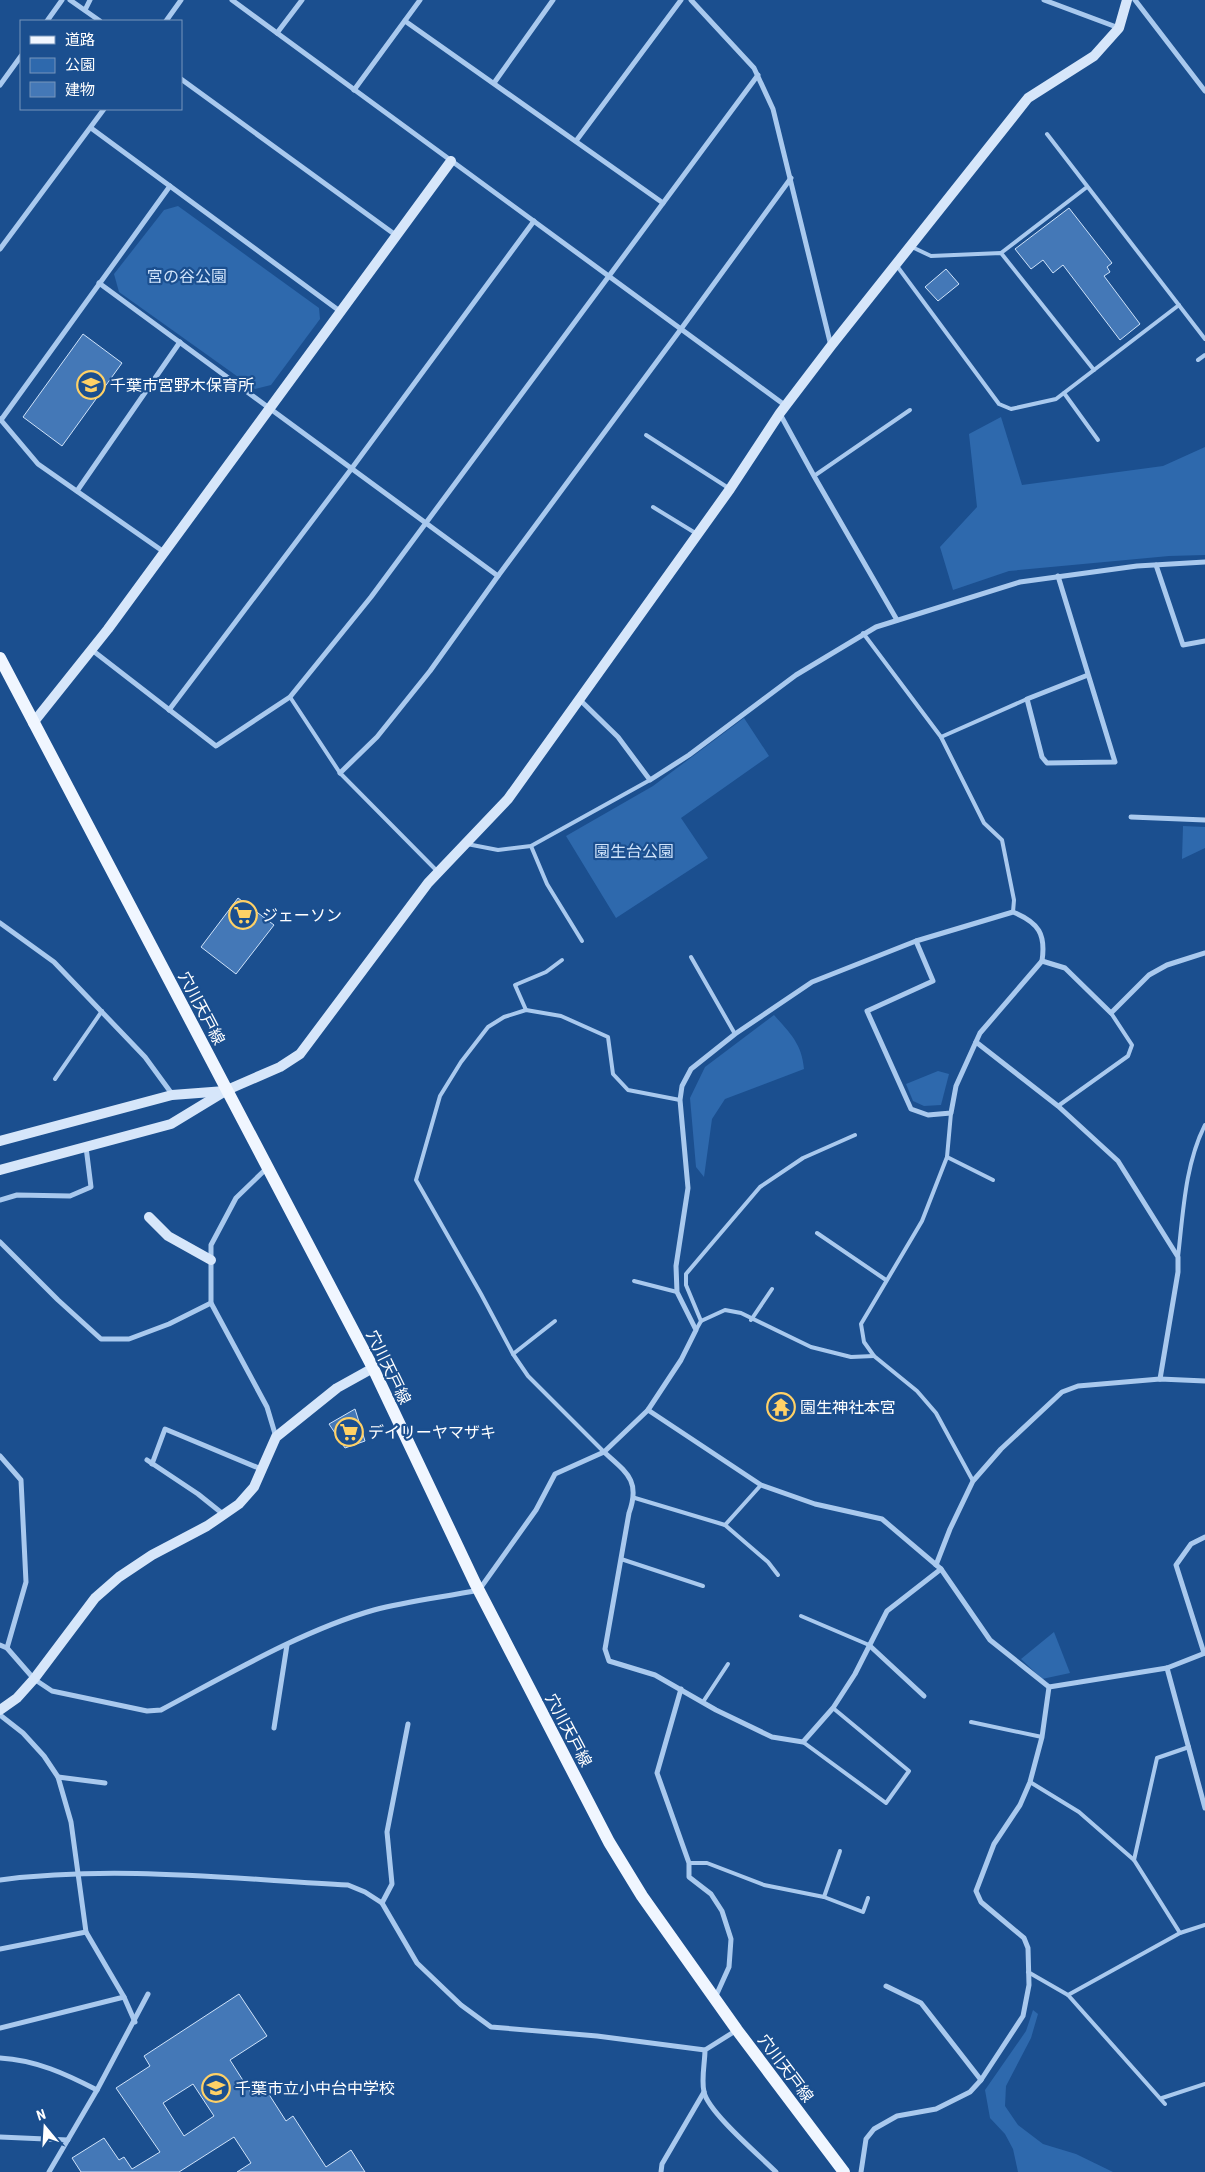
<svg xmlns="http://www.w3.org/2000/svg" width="1205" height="2172" viewBox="0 0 1205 2172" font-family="'Roboto Condensed','Noto Sans JP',sans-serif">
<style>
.green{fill:#2e69ad}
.building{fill:#4478b7;stroke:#cfe3fa;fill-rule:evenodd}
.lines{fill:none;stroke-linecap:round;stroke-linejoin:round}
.lane{stroke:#a9c9ee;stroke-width:4}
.street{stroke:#a9c9ee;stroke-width:5}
.secondary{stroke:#d6e6fa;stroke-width:10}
.primary{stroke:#f0f6ff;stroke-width:12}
.labels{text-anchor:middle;stroke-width:4.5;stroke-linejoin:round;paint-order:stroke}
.park-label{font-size:16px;fill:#cfe3fa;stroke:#1b4f8f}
.poi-label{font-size:16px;fill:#fff;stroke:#1b4f8f;text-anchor:start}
.street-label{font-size:16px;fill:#fff;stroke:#1b4f8f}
</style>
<rect width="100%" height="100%" fill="#1b4f8f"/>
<g class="green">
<polygon points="178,206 319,308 320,319 271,385 255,389 119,292 114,274 164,210"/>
<polygon points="1001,417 1022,485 1163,466 1205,447 1205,555 1169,556 1009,571 953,590 940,547 977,507 969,434"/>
<polygon points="744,718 769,756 681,818 708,858 616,918 566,836 653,786"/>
<polygon points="1183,826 1205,827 1205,848 1182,859"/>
<path d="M774,1015C790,1033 802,1044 804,1069L725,1099L712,1119L704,1177L696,1167L690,1098L705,1067Z"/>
<polygon points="938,1071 949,1074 941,1105 924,1106 913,1101 906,1084"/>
<polygon points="1054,1632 1070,1673 1042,1679 1021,1659"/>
<polygon points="1033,2010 1038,2014 1031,2038 1006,2086 1005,2106 1018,2125 1043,2144 1076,2154 1113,2172 1018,2172 1013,2149 1005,2134 990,2118 985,2090 1026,2031"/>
</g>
<g class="building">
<polygon points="1069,208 1112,263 1107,267 1110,272 1104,276 1140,324 1120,340 1063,265 1053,273 1043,260 1031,269 1015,249"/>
<polygon points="946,269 959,284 938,301 925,287"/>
<polygon points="83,334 122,363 62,446 23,417"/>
<polygon points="238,898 274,925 236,974 201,947"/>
<polygon points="355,1409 365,1441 345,1448 329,1424"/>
<path d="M239,1994L267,2036L230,2060L251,2093L263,2085L286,2121L293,2116L326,2167L351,2150L365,2172H237L251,2163L234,2137L179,2172H81L72,2158L104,2138L119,2160L124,2157L132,2169L160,2152L116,2088L150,2066L144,2056ZM193,2084L214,2116L184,2136L163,2103Z"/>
</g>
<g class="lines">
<g class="lane">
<polyline points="1047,134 1205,339"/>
<polyline points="912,247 931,256 1001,253 1094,370"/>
<polyline points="1001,253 1087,187"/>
<polyline points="897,266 999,404 1011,409 1056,399 1179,305"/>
<polyline points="1198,360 1205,355"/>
<polyline points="1064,393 1098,440"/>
<polyline points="646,435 730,489"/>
<polyline points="814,476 910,410"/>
<polyline points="653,507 697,534"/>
<polyline points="863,633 941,737 984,823 1002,840 1014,900 1013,912"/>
<polyline points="290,697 340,773 438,872"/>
<polyline points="941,737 1027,699"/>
<polyline points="467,844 498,850 531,846 650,780"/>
<polyline points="531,846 547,884 582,941"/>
<polyline points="691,957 735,1034"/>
<polyline points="526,1010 515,985 546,972 562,960"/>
<polyline points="55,1079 102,1011"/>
<polyline points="1058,1106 1128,1056 1132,1045 1111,1013"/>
<polyline points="951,1113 947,1157 922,1221 861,1324 864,1342 874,1356 917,1391 936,1413 973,1481"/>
<polyline points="947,1157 993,1180"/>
<polyline points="817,1233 886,1280"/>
<path d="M1178,1257C1183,1214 1185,1164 1205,1125"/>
<polyline points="634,1281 677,1292"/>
<polyline points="751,1320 772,1289"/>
<polyline points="701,1321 686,1285 686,1274 708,1248 760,1187 803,1158 855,1135"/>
<polyline points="696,1330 701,1321 725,1310 741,1313 811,1347 851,1357 874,1356"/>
<polyline points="513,1354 555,1321"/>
<polyline points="604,1452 528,1376 513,1354 481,1294 416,1180 440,1096 461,1062 488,1027 504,1017 526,1010 561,1016 608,1037 613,1074 628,1090 680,1100"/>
<polyline points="635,1498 725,1525 768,1562 778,1575"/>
<polyline points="725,1525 761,1485"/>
<polyline points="621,1559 703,1586"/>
<polyline points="801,1616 869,1645"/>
<polyline points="703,1702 728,1664"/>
<polyline points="971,1722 1042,1737"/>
<polyline points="803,1742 886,1803 909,1771 833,1708"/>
<polyline points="1030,1782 1079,1812 1134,1860 1180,1933"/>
<polyline points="1134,1860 1157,1758 1189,1747"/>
<polyline points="689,1863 707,1863 764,1885 824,1897 863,1912 868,1898"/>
<polyline points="824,1897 840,1851"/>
<polyline points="1028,1972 1068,1995 1180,1933 1205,1925"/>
<polyline points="1068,1995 1165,2104"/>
<polyline points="1162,2098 1205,2084"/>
</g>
<g class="street">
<polyline points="70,0 100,21"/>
<polyline points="232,0 786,406"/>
<polyline points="691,0 754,68 773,109 831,346"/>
<polyline points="1044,0 1119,28"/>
<polyline points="1135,0 1205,91"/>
<polyline points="85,10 90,0"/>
<polyline points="47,21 62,0"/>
<polyline points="166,21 181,0"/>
<polyline points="405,21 663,203"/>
<polyline points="277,33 302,0"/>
<polyline points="181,79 397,236"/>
<polyline points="494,83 553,0"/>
<polyline points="0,85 21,56"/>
<polyline points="354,90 420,0"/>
<polyline points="91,128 341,312"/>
<polyline points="576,141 681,0"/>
<polyline points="0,249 104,109"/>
<polyline points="99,283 498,576"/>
<polyline points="780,414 814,476 897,620"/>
<polyline points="0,419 38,464 164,552"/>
<polyline points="1,420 170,186"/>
<polyline points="77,491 180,342"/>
<polyline points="1156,565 1183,645 1205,641"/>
<polyline points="1058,576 1115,762 1047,763 1042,757 1027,699 1088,675"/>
<polyline points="92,650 216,746 290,697 371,597 758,75"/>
<polyline points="579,699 618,737 650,780 689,755 796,675 876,627 1020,582 1137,566 1205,562"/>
<polyline points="169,710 352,468 534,221"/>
<polyline points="340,773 377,737 430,671 498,576 681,329 791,178"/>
<polyline points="1131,817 1205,820"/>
<polyline points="0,923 54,962 145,1057 172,1094"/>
<polyline points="916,941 933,981 867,1011 911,1109 928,1115 951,1113 956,1086 980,1033 1042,961 1065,968 1111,1013 1149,975 1167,965 1205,953"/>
<polyline points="976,1042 1058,1106 1118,1161 1178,1257 1178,1272 1160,1379"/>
<polyline points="267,1168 236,1198 211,1245 211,1303 267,1407 276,1437"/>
<polyline points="0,1200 17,1195 70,1196 91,1187 86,1147"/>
<polyline points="0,1242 58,1300 101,1339 129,1339 169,1324 211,1303"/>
<polyline points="648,1410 761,1485 815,1504 882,1519 941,1569 990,1640 1049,1687"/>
<path d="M604,1452C626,1472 641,1480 629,1513L605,1649L609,1661L655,1675L716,1710L772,1737L803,1742L833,1708L855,1674L887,1611L941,1569"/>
<polyline points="0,1456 21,1480 26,1582 7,1648"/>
<polyline points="147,1460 198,1494 223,1514"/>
<polyline points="152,1464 165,1429 261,1469"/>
<polyline points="936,1565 950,1529 973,1481 1001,1449 1062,1392 1078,1386 1160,1379 1205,1381"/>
<path d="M0,1645L7,1648L34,1679L52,1691L147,1711L161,1710C227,1675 303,1630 374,1610C408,1601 444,1597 479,1590L536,1510L555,1474L604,1452L648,1410L681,1360L696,1330L677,1292L676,1266L688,1188L680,1100L682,1086L691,1069L735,1034L812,982L916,941L1013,912C1039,923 1046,934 1042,961"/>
<polyline points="869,1645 924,1696"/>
<polyline points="1204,1653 1176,1565 1191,1544 1205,1537"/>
<polyline points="1167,1668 1205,1808"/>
<polyline points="681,1689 657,1773 689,1863 689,1877 711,1894 722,1911 731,1939 729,1967 715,1998"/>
<polyline points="0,1715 23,1733 44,1756 58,1777 71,1822 86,1932 124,1997 135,2022"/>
<polyline points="408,1724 387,1832 392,1884 382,1903 417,1963 461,2005 491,2027 597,2036 705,2050"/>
<polyline points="274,1728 287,1645"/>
<polyline points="58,1777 105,1783"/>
<path d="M0,1880C115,1865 233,1879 348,1885L365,1892L382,1903"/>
<polyline points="0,1949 86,1932"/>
<polyline points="886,1986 921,2003 981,2080"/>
<polyline points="0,2028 124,1997"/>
<path d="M737,2030L705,2050C705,2062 701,2079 704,2092C708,2112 760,2156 776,2172"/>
<path d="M0,2058C36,2060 66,2074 97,2090"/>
<polyline points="0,2137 68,2140"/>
<polyline points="49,2172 97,2090 148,1994"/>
<polyline points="661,2172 662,2164 704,2092"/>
<polyline points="861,2172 866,2139 874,2129 897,2116 936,2109 970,2092 981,2080 1023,2016 1029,1985 1028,1948 1024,1938 981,1902 976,1891 994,1844 1020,1805 1030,1782 1042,1737 1049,1687 1167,1668 1205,1653"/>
</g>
<g class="secondary">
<polyline points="33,723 108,629 451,161"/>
<polyline points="0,1141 172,1095 225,1091"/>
<polyline points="0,1170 171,1124 227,1090 280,1067 300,1054 428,883 508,799 730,489 780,413 831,346 1028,98 1094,56 1119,28 1127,0"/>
<polyline points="149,1217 168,1236 211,1260"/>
<polyline points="0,1710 17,1698 34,1679 95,1598 119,1577 152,1555 207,1526 239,1504 254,1487 276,1437 337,1388 373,1368"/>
</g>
<polyline class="primary" points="0,658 373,1368 475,1583 609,1842 642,1896 737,2030 844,2172"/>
</g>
<defs>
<symbol id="school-ring" viewBox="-11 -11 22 22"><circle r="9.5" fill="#1b4f8f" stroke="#ffd166" stroke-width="1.5"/><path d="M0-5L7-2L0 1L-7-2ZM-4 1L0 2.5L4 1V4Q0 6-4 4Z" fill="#ffd166"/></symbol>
<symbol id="supermarket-ring" viewBox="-11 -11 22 22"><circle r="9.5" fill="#1b4f8f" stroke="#ffd166" stroke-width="1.5"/><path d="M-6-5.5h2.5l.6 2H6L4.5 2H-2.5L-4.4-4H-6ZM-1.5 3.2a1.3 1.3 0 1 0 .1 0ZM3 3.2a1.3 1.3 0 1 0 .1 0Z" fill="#ffd166"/></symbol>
<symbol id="temple-ring" viewBox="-11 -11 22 22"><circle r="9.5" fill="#1b4f8f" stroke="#ffd166" stroke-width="1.5"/><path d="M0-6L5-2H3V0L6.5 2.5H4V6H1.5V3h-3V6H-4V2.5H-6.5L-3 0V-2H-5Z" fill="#ffd166"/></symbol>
</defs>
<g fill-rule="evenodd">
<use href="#school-ring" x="75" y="369" width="32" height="32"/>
<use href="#supermarket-ring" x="227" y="899" width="32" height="32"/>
<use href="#temple-ring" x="765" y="1391" width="32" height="32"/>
<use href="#supermarket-ring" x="333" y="1416" width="32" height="32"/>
<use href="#school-ring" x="200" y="2072" width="32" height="32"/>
</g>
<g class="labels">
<g class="park-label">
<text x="187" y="282">宮の谷公園</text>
<text x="634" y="857">園生台公園</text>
</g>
<g class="poi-label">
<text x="110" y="391">千葉市宮野木保育所</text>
<text x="262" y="921">ジェーソン</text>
<text x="800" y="1413">園生神社本宮</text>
<text x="368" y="1438">デイリーヤマザキ</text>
<text x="235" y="2094">千葉市立小中台中学校</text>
</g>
<g class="street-label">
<text transform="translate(202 1008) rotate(62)" y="6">穴川天戸線</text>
<text transform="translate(389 1367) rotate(64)" y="6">穴川天戸線</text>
<text transform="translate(569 1730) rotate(62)" y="6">穴川天戸線</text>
<text transform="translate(786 2068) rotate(53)" y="6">穴川天戸線</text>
</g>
</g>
<rect x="20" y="20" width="162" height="90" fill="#1b4f8f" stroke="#7695bc"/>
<rect x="30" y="36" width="25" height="8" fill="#f0f6ff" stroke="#7695bc"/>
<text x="65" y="45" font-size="15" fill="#ffffff">道路</text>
<rect x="30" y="58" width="25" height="15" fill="#2e69ad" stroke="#7695bc"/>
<text x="65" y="70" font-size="15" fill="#ffffff">公園</text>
<rect x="30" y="82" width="25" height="15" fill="#4478b7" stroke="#7695bc"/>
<text x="65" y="95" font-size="15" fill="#ffffff">建物</text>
<g transform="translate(45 2127) rotate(342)" stroke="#1b4f8f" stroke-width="4" paint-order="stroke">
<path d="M0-4L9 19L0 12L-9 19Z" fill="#ffffff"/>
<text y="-8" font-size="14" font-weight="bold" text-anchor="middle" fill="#ffffff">N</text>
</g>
</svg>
